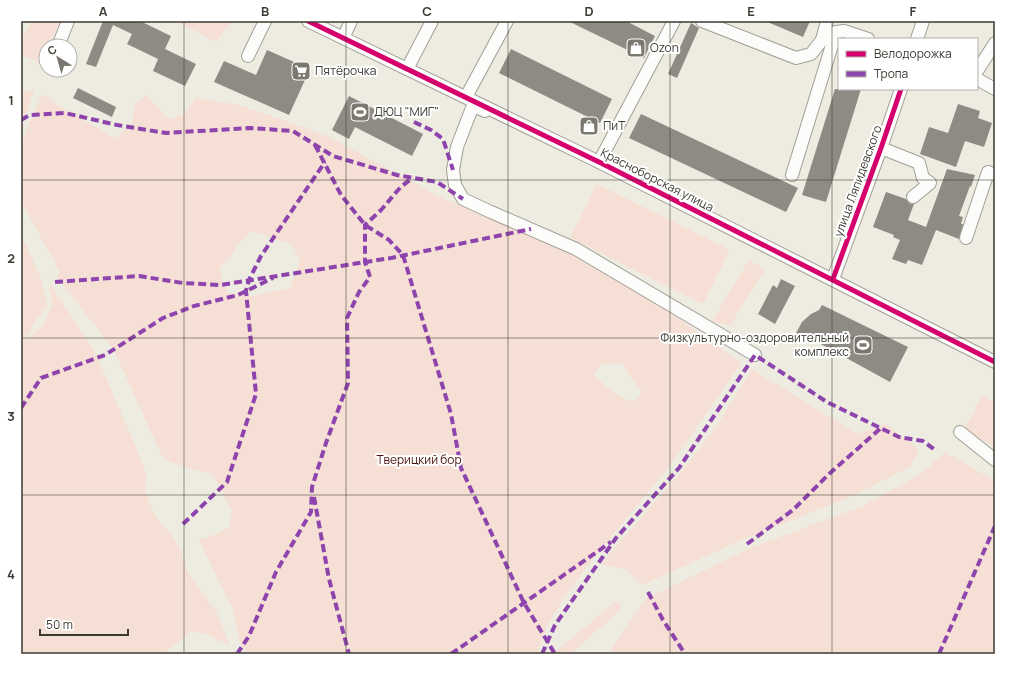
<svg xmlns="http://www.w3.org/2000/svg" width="1016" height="675" viewBox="0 0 1016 675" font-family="Manrope,sans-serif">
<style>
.green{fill:#f6dfd5;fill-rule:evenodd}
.building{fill:#8e8b84}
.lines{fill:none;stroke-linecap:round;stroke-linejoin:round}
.minor-casing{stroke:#a09f97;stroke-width:14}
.minor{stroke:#fcfcfa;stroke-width:12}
.quiet{stroke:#8e44ad;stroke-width:4;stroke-dasharray:8 4;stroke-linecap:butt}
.cycleway-casing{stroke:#fff;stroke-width:8}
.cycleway{stroke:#d6006c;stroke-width:5}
.grid{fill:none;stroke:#3c3a32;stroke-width:1;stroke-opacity:0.55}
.labels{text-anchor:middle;stroke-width:4;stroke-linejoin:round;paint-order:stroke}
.poi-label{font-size:12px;fill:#3c3a32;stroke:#fff;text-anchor:start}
.street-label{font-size:12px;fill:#3c3a32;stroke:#fff}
.park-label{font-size:12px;fill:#4a150d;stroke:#fff}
.neatline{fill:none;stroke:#3c3a32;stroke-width:1.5}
.grid-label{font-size:13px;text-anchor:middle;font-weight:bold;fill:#3c3a32}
</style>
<rect width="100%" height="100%" fill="#eeece1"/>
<g class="green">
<polygon points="31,21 60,21 48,46 46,46 46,50 40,63 21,55 21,42"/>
<polygon points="176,21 232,21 216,42"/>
<polygon points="34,89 27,113 21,122 21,93"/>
<path d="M42,94L60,107L115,138L132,124L135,104L147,95L168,119L186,113L195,98L239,105L284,120L331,138L440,197L607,268L741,363L672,463L592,560L565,596L548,624L537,654H247L240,643L233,610L198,538L204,539L229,528L232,511L213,475L174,463L163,458L116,355L111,346L57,277L60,272L21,201V144ZM252,231L292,245L300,261L290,288L252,296L227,293L219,268L229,259L237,245ZM623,363L629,376L641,390L640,397L632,402L616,394L593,375L602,364Z"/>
<polygon points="597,184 730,250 703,304 570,238"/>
<polygon points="21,234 42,281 47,306 34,323 24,343 43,325 52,305 50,283 94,350 143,464 147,476 145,491 151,507 157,518 172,536 179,548 188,572 217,613 230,645 203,633 191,632 162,654 21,654"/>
<polygon points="749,260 765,269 730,326 712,321"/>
<polygon points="752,369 857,434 886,424 919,450 911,466 857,494 744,539 642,585 627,570 601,564 683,470 716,427"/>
<polygon points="982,395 995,402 995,446 964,431"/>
<polygon points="945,452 995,481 995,654 608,654 646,599 748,549 863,506 921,474"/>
<polygon points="615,602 620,602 620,608 615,615 570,654 558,654 556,651"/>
</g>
<g class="building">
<polygon points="103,21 140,21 171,36 165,49 196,64 185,86 153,71 158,59 127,44 132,34 113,25 96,67 86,64"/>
<polygon points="568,21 626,21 655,36 644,58"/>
<polygon points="765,21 810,21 803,37"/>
<polygon points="691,23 699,28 677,78 668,74"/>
<polygon points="511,49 612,99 600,123 499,73"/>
<polygon points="267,50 310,69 289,115 214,82 224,61 256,75"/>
<polygon points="78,88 116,107 112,117 73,98"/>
<polygon points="835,89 861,89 826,202 802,195"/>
<polygon points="349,96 423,134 412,156 355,127 349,139 332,130"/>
<polygon points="958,104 980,111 978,118 992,123 984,147 965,141 956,167 920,154 929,127 948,133"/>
<polygon points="641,114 798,188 786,212 629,138"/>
<polygon points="947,169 975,175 971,187 970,186 959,216 963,217 961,224 963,224 959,239 936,230 922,265 908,260 906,264 892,259 900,240 893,237 894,235 873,227 886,192 906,199 910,204 914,204 908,220 926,227"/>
<polygon points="781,279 795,286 775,324 758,314 773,285 777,288"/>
<polygon points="822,305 908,347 890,382 819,343 795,335 802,322 811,314 819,310"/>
</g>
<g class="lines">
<defs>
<g id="minor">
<polyline points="308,21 599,162 995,362"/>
<polyline points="702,21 796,58 811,54 822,40 836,32 844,31 868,39"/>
<polyline points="343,38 351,21"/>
<polyline points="917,39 923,21"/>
<polyline points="822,40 827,21"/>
<polyline points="58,46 68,21"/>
<polyline points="248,56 265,21"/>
<polyline points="407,69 432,21"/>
<polyline points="977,71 995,43"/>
<polyline points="977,79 995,89"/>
<polyline points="466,97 507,21"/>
<polyline points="485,111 476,107 472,108 457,147 453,170 455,185 463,199 491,212 576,249 755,355"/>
<polyline points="881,148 919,163 923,178 930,183 913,197"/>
<polyline points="599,162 674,21"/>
<polyline points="792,175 836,32"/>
<polyline points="966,238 988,172 995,175"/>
<polyline points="833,279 881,148 901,89"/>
<polyline points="960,432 995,460"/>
</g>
</defs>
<use href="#minor" class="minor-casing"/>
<use href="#minor" class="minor"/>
<g class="quiet">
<polyline points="21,120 30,115 65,113 117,125 166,133 250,128 293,131 333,156 397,175 437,182 463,199"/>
<polyline points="414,122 431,130 443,139 453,170"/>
<polyline points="315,145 341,195 365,225 389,240 403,255 451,414 461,468 524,603 555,654"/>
<polyline points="55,282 139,276 183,283 220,285 391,258 531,229"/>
<polyline points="21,408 41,378 105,355 163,318 194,306 238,295 273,278"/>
<polyline points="314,497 329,579 349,654"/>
<polyline points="183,524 227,482 256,394 246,291 249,280 261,256 325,162"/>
<polyline points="747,544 793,510 829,474 881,428"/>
<polyline points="648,592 663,620 685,654"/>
<path d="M237,654L249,636L276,572L311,512L312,487L326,443L348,383L347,318L359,292L370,277L365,262V225C370,220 376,215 381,210C393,197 398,187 413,178"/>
<polyline points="451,654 611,542"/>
<polyline points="542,654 555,625 616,538 679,468 755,355 827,402 899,437 923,441 935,450"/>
<polyline points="939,654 995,526"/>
</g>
<defs>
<g id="cycleway">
<polyline points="308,21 599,162 995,362"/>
<polyline points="833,279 881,148 901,89"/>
</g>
</defs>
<use href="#cycleway" class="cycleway-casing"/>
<use href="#cycleway" class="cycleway"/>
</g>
<path class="grid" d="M184,21V654M346,21V654M508,21V654M670,21V654M832,21V654M21,180H995M21,338H995M21,495H995"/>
<defs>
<symbol id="shop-square" viewBox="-11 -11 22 22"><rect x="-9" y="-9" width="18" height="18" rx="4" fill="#7a786f" stroke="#fff"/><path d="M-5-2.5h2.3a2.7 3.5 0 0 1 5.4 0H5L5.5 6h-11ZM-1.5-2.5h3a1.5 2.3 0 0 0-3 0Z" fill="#fff"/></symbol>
<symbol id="supermarket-square" viewBox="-11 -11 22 22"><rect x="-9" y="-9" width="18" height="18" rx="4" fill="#7a786f" stroke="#fff"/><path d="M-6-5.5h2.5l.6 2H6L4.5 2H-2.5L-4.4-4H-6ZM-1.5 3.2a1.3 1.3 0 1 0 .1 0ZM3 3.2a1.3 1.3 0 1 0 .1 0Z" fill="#fff"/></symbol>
<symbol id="stadium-square" viewBox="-11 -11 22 22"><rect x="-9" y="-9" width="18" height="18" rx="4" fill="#7a786f" stroke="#fff"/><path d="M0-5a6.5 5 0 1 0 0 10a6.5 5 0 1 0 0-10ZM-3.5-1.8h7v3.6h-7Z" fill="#fff"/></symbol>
</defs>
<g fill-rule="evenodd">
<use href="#shop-square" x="625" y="37" width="22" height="22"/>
<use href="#supermarket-square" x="290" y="60" width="22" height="22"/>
<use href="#stadium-square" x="349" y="101" width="22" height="22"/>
<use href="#shop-square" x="578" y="115" width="22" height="22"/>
<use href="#stadium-square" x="852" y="334" width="22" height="22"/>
</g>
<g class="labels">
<g class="poi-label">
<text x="650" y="52">Ozon</text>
<text x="315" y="75">Пятёрочка</text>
<text x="374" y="116">ДЮЦ "МИГ"</text>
<text x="603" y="130">ПиТ</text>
<text x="849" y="342" text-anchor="end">Физкультурно-оздоровительный<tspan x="849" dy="14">комплекс</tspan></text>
</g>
<g class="street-label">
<text transform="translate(657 180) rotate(27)" y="4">Красноборская улица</text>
<text transform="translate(858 181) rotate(-70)" y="4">улица Ляпидевского</text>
</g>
<g class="park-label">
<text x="419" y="464">Тверицкий бор</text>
</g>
</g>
<rect width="1016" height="675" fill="none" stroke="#ffffff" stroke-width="44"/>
<rect x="838" y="38" width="140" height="52" fill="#ffffff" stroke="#b1b0ad"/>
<rect x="846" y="51" width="20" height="6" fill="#d6006c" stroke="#b1b0ad"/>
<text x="874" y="58" font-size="12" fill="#3c3a32">Велодорожка</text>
<rect x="846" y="71" width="20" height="6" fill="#8e44ad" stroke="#b1b0ad"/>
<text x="874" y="78" font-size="12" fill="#3c3a32">Тропа</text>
<g transform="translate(58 58) rotate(323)"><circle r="19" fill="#ffffff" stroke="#b1b0ad"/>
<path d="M0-3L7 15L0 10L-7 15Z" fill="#7a786f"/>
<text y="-6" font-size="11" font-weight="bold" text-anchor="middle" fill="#3c3a32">С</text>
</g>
<path d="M40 629v6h88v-6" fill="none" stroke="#3c3a32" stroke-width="2"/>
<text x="46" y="629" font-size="12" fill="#3c3a32" stroke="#ffffff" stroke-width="3" paint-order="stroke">50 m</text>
<rect x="22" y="22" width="972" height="631" class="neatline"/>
<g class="grid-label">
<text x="103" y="16">A</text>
<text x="265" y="16">B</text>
<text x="427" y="16">C</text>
<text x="589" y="16">D</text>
<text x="751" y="16">E</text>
<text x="913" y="16">F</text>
<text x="11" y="105">1</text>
<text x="11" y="263">2</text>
<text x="11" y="421">3</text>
<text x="11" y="579">4</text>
</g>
</svg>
